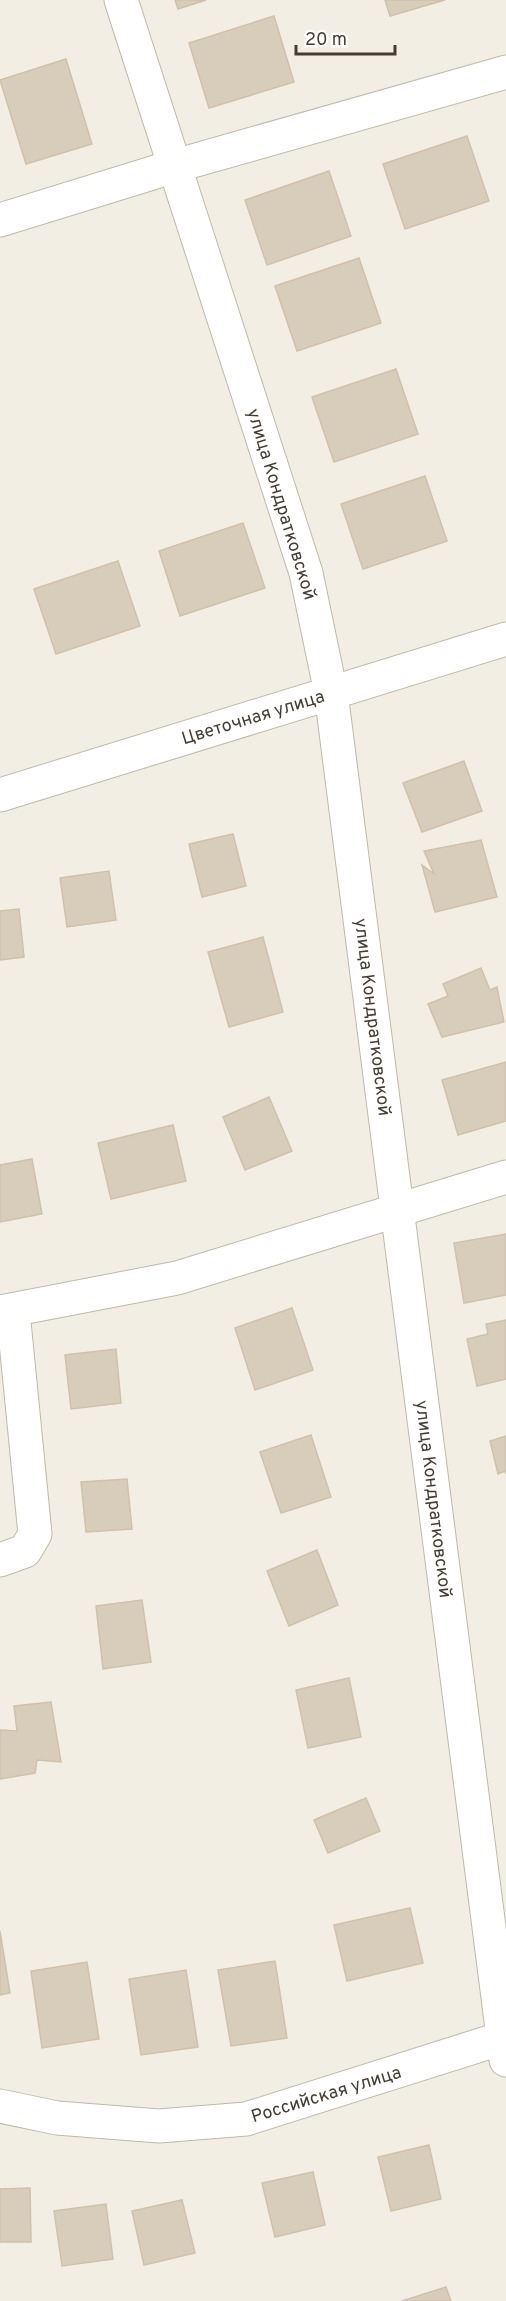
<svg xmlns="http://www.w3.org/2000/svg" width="506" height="2301" viewBox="0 0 506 2301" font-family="Overpass,sans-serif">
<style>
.building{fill:#d8ccbb;stroke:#d0c1ab;stroke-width:1.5}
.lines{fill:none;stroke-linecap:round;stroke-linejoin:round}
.minor-casing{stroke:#c1b8a9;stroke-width:35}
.minor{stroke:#fff;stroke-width:33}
.labels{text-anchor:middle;stroke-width:4.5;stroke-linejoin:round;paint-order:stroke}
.street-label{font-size:18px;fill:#453d33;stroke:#fff}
</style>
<rect width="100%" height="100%" fill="#f3eee3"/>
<g class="building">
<polygon points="175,0 206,0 178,9"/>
<polygon points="385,0 445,0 390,16"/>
<polygon points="274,16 294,82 209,108 189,43"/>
<polygon points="66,59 92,144 26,164 0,80"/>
<polygon points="467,136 489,201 405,229 383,164"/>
<polygon points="329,171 351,236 267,265 245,200"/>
<polygon points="359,258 381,323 297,351 275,286"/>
<polygon points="396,369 418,434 334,462 312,397"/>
<polygon points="425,476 447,541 363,569 341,504"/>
<polygon points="243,523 265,588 180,616 159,551"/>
<polygon points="118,561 140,626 56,654 34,589"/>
<polygon points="464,761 482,811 422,832 403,783"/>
<polygon points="233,834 246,886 202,897 189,844"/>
<polygon points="481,840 497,897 435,912 422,865 434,874 424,851"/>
<polygon points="109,871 116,920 67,927 60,878"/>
<polygon points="19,909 24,957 0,960 0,911"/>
<polygon points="263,937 283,1012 229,1027 208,952"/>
<polygon points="481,968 490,990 497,987 504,1022 442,1037 428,1004 448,996 443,984"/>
<polygon points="506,1062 506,1121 458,1135 442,1080"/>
<polygon points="269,1097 292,1151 245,1170 223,1117"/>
<polygon points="173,1125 186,1181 111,1199 98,1143"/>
<polygon points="32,1159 42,1214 0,1222 0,1165"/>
<polygon points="506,1234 506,1295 464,1303 454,1243"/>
<polygon points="292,1308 313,1370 255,1390 235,1328"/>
<polygon points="506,1320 506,1379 477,1386 467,1339 488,1334 486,1324"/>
<polygon points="116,1349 121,1403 71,1409 65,1355"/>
<polygon points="311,1435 331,1497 281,1513 260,1452"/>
<polygon points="506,1436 506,1474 505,1471 498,1474 490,1441"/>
<polygon points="127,1479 132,1529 86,1532 81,1482"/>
<polygon points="317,1550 338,1605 289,1626 267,1571"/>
<polygon points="142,1600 151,1662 103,1669 96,1606"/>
<polygon points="349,1678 361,1737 308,1748 296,1690"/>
<polygon points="51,1702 61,1762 37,1760 35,1773 0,1779 0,1730 17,1731 14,1706"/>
<polygon points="366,1798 380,1831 328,1853 314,1820"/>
<polygon points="410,1908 423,1963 347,1981 334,1925"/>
<polygon points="0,1931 10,1993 0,1995"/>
<polygon points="275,1961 287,2038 231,2046 218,1970"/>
<polygon points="87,1962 99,2039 42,2048 31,1971"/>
<polygon points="186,1970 198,2047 141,2055 129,1979"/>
<polygon points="429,2145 441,2199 391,2211 378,2157"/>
<polygon points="313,2172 325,2225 275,2237 262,2183"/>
<polygon points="30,2188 31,2242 0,2242 0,2189"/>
<polygon points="182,2200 195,2253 144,2265 132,2211"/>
<polygon points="106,2204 113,2259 62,2266 54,2211"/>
<polygon points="446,2287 451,2301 402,2301"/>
</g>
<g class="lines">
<defs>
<g id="minor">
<polyline points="121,0 306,573 331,693 506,2060"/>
<polyline points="0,220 175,166 506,72"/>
<polyline points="0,795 506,639"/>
<polyline points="0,1312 177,1278 506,1177"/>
<polyline points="0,1560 25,1551 35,1534 13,1312"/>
<polyline points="0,2106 57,2118 159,2126 246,2119 506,2037"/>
</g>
</defs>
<use href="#minor" class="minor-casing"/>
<use href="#minor" class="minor"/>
</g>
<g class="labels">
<g class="street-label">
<text transform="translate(282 504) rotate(73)" y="6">улица Кондратковской</text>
<text transform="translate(253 717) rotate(-17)" y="6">Цветочная улица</text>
<text transform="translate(373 1017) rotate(83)" y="6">улица Кондратковской</text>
<text transform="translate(434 1499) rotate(83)" y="6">улица Кондратковской</text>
<text transform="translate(326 2094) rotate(-17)" y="6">Российская улица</text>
</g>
</g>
<path d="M296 45v9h99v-9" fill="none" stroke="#453d33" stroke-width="3"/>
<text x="305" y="45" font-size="18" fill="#453d33" stroke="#ffffff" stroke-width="4.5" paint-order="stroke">20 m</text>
</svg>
